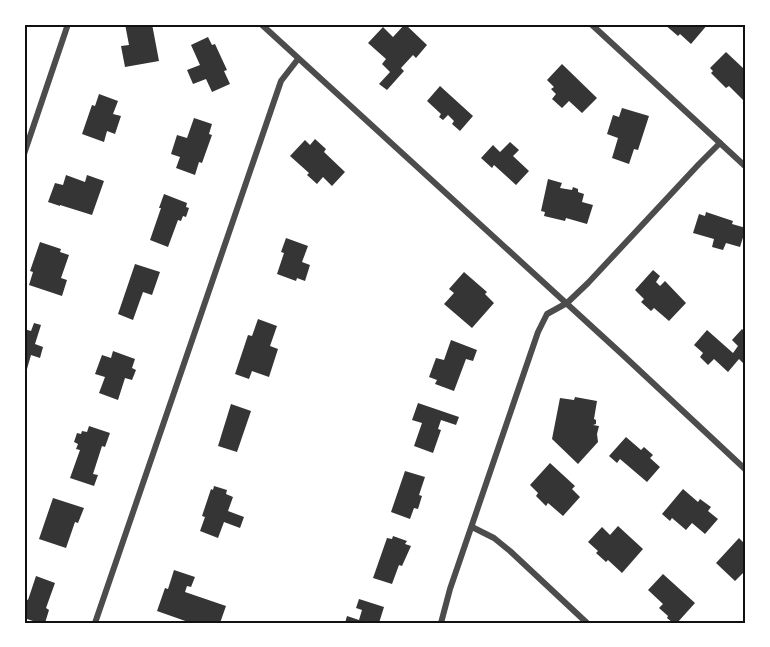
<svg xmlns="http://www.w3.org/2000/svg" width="770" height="647" viewBox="0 0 770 647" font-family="'Open Sans',sans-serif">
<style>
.building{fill:#353535}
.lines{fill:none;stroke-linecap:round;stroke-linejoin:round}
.minor{stroke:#4c4c4c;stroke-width:6}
.neatline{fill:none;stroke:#111;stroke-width:2}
</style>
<rect width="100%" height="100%" fill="#fff"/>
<g class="building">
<polygon points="125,24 152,24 159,61 125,67 121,46 129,45"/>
<polygon points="405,24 427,45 416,58 413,55 401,68 404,71 387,90 379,84 390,72 382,64 386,59 368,43 383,27 393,37"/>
<polygon points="664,24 708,24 691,44 680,34 678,36"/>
<polygon points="208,37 212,45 215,44 227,70 224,71 230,84 212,92 206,79 193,84 187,70 200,65 191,45"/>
<polygon points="726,52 743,68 746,66 746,103 729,86 726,88 711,73 713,71 710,68"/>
<polygon points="562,64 597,98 582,113 569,101 562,108 552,99 556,94 551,89 554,87 547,80"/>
<polygon points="440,86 473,116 460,131 452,124 454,121 448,115 443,120 439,117 441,114 427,101"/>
<polygon points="99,94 118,101 113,114 121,116 115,134 107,131 104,142 82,134 92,105 95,106"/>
<polygon points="622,108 649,116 638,150 634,149 629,164 612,158 618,138 607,134 613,115 619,117"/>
<polygon points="194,118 212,124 209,134 212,135 202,163 199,162 195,175 176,168 180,157 171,154 177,135 187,138"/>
<polygon points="315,139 326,149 324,152 345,172 332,186 323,177 317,184 307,175 309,173 290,156 305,140 310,145"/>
<polygon points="510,142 519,150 513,156 529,171 516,185 494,165 492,168 481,158 493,145 500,152"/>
<polygon points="66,175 85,182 87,175 104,181 92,215 60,205 60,206 48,202 55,183 63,185"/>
<polygon points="548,179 562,183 560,188 572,190 573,187 578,189 578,192 584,194 582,202 593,205 587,224 566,218 565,221 544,216 545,212 541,211"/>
<polygon points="164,194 187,203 186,207 189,208 186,217 183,216 181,221 178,220 168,247 150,240 161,208 159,208"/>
<polygon points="706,212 733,221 732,224 746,228 740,247 726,243 723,250 712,247 714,239 693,233 699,214 705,216"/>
<polygon points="286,238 308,246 302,262 310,265 305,281 297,278 296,281 277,274 284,253 281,252"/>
<polygon points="40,242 61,249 60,252 69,255 61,278 67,280 62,296 29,285 33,272 30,271"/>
<polygon points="135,264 160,272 152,295 143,292 133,320 118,314"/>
<polygon points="653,270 660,276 656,282 660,286 665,281 686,303 669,321 654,308 651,311 641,302 644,299 635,290"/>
<polygon points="464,272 487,292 485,294 494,303 472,328 444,304 454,293 449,289"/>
<polygon points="258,319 277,326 270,346 278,349 269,377 252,371 249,379 235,374 248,335 252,336"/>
<polygon points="34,323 41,325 35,344 43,347 40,358 31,355 27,369 24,368 24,329 31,331"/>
<polygon points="742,329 746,333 746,362 744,364 739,359 728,372 714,359 708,365 700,357 703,353 694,345 707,330 733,353 738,346 732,340"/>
<polygon points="451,340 477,350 473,361 466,359 454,391 435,384 437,380 429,377 436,358 444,360"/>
<polygon points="113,351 135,359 132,368 136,370 132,380 125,378 118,400 99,393 105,377 95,374 102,355 111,358"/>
<polygon points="575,397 597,401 594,419 596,420 596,424 593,425 599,426 597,434 598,442 578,464 552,439 560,398 574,400"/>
<polygon points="418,403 459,417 456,425 441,420 438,429 441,430 433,453 414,446 422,423 412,420"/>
<polygon points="231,404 251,411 237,452 218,446"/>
<polygon points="89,426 110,433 105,447 102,446 93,474 98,475 94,486 70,478 80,450 76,449 78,444 74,442 77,433 81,434 82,431 87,432"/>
<polygon points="626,437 641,450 644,447 653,455 650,458 660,467 647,482 620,459 617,463 609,456"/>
<polygon points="550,463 575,486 572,489 580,497 563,516 548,503 546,506 536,496 538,493 530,485"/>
<polygon points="405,471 425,477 419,495 422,496 418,509 414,508 410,519 391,512"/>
<polygon points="214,486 227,490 226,494 233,497 228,511 244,517 240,528 224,522 218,538 200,531 205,517 202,516 211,489 213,490"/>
<polygon points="683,489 698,502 700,499 711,507 708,511 718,519 705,534 692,523 686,530 672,518 670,521 662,514"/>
<polygon points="53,498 84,508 78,523 75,522 66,548 39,539"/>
<polygon points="618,526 643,549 622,573 608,560 606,562 596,553 598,551 588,542 602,527 610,535"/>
<polygon points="393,536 407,541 405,544 411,546 402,566 399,565 392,584 373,578 387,538 392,539"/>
<polygon points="739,538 746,545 746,573 744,572 735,581 716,563"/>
<polygon points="174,570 195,577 191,587 187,586 185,592 226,606 220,623 191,623 157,611 165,588 168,589"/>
<polygon points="663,574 695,603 677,623 673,623 667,618 668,616 659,608 663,604 648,590"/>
<polygon points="36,576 55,583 46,608 49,610 45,623 39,623 24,618 24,598 28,600"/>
<polygon points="359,599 384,607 379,623 345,623 347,616 359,620 362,610 356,608"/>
</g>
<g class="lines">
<g class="minor">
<polyline points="261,24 624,356 746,470"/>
<polyline points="591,24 746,167"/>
<polyline points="24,154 68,24"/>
<polyline points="472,527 494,538 510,551 587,623"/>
<polyline points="95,623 281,81 298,59"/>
<polyline points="441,623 450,589 538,332 547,314 567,303 588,283 699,164 720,143"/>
</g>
</g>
<rect width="770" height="647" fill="none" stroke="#ffffff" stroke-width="51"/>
<rect x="26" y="26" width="718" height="596" class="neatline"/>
</svg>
